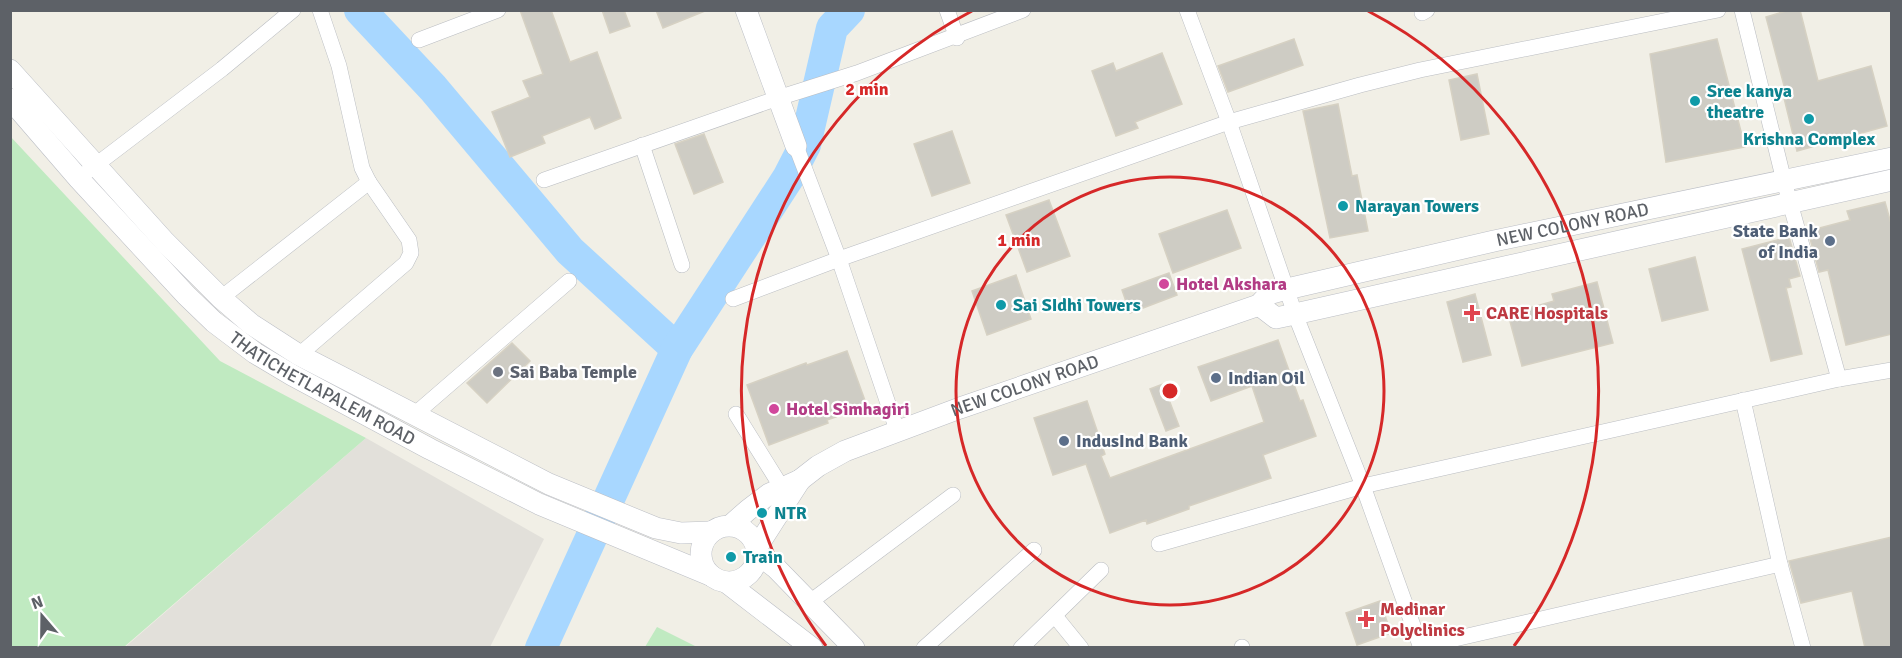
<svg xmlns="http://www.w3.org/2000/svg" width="1902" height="658" viewBox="0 0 1902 658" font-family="Signika,sans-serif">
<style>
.industrial{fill:#e2e0da}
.green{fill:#c0eac1}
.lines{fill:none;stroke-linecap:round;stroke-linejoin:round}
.river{stroke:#a8d7ff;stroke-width:32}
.building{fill:#ceccc4;stroke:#d6d1c3;stroke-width:1.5}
.street-casing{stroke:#babdc2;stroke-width:16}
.secondary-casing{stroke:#bbbec5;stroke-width:22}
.street{stroke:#fff;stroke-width:15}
.secondary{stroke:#fff;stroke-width:21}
.ring{fill:none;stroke:#d62828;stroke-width:3}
.culture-dot{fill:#0f9aa8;stroke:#fff;stroke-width:2}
.service-dot{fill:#5c6f8a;stroke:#fff;stroke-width:2}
.hotel-dot{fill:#d1479c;stroke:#fff;stroke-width:2}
.health-dot{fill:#e0444e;stroke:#fff;stroke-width:2}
.worship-dot{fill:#6b7280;stroke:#fff;stroke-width:2}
.labels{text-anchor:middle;stroke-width:4.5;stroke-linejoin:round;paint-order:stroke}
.culture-label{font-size:18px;font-weight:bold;fill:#0d838f;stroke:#fff;text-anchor:start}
.street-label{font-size:18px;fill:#5d6167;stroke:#fff}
.service-label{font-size:18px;font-weight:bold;fill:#4e5e75;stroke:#fff;text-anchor:start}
.hotel-label{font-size:18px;font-weight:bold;fill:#b23c85;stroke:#fff;text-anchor:start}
.health-label{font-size:18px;font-weight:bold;fill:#be3a42;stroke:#fff;text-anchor:start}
.worship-label{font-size:18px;font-weight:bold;fill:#5b616d;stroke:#fff;text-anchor:start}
.centre{fill:#d62828;stroke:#fff;stroke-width:3}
.ring-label{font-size:18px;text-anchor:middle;font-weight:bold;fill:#d62828;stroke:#fff;stroke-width:4.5;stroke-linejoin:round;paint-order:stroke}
</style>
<rect width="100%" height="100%" fill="#f1efe6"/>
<polygon class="industrial" points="366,438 544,539 490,647 124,648"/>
<g class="green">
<polygon points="10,136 220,361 366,438 124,647 11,647"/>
<polygon points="657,627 697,647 645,647"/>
</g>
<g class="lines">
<g class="river">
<polyline points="360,10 433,88 570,251 677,349"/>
<polyline points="541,648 677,349 788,178 805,145 832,28 849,10"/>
</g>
</g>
<g class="building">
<polygon points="520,10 551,10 570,62 597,52 621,118 595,129 590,117 542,136 545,143 510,157 492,112 530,97 523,81 543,74"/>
<polygon points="602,10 624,10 630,26 610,33"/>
<polygon points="656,10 705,10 705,11 663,28"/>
<polygon points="1789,10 1800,10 1818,81 1871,66 1887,126 1797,151 1784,98 1787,97 1766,17"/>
<polygon points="1294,39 1303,65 1228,92 1218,66"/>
<polygon points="1717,39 1745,147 1666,162 1650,54"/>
<polygon points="1162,53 1182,104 1135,122 1138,128 1116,136 1092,71 1113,63 1116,71"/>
<polygon points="1477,74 1489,134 1461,140 1449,80"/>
<polygon points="1338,104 1352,176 1357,175 1368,231 1330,238 1303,111"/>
<polygon points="952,131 970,183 932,196 914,144"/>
<polygon points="704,134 723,182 694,194 675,144"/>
<polygon points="1049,200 1070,256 1027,272 1006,215"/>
<polygon points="1885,202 1892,227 1892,334 1846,345 1828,270 1819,272 1808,231 1850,220 1847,211"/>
<polygon points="1227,210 1241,248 1173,273 1159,234"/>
<polygon points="1789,237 1800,276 1789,279 1791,287 1786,288 1802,354 1771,361 1742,249"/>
<polygon points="1695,257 1708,310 1662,321 1649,269"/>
<polygon points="1169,273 1177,295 1130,313 1122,290"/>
<polygon points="1016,275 1031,319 987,335 972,291"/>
<polygon points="1597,282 1613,343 1522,366 1508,314 1554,301 1552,294"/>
<polygon points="1475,294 1491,355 1463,362 1447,302"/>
<polygon points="1278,340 1300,401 1303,400 1316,436 1263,455 1271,478 1189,506 1189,509 1147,524 1146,520 1110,533 1086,464 1053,475 1034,418 1087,401 1105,454 1101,456 1110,478 1264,422 1252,386 1211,401 1198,367"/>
<polygon points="512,343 530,361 487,403 467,383"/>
<polygon points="847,351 867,406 827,420 828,423 769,445 747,385 806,363 807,365"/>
<polygon points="1163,384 1179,426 1166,431 1150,389"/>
<polygon points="1892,537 1892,648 1865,648 1852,591 1801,603 1789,561"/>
<polygon points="1380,601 1391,633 1357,645 1346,613"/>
</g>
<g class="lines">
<defs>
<g id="street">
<polyline points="947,10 957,38"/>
<polyline points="1187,10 1229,122 1295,314 1363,486 1839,379 1892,370"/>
<polyline points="1742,10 1784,181 1839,379"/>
<polyline points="1422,13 1427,10"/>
<polyline points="419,40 498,10"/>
<polyline points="642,145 682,265"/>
<polyline points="796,146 839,259 897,430"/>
<polyline points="88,171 222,69 293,10"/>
<polyline points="544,180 778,98 857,73 1023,10"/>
<polyline points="221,298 369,182"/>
<polyline points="733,299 839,259 1229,122 1360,85 1420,70 1718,10"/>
<polyline points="299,355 406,263 411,253 409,240 369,182 362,168 339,66 320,10"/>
<polyline points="1743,400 1780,564 1803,648"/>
<polyline points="736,414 782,488"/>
<polyline points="414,415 569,281"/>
<polyline points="1159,544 1363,486 1421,648"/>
<polyline points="810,602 953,495"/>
<polyline points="1055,616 1081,648"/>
<polyline points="1420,647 1780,564"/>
<polyline points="924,648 1034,550"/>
<polyline points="1021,648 1101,570"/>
<polyline points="1242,648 1242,647"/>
</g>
<g id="secondary">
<polyline points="746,10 796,146"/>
<polyline points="10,70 165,242 221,298 251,324 299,355 549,484 656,528 681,533 711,532"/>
<path id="s1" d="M10,99L79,179L186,295L214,322L255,353L292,375L430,449L539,504L710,575"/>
<polyline points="1259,305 1276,318 1295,314 1892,180"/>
<path id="s2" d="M731,525L748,510L769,494L800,480L818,466L845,451L960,408L1259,305L1269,294L1287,289L1494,241L1892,158"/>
<circle cx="729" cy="554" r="28"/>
<polyline points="757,547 800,480"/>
<polyline points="758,554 776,568 854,648"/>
<polyline points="726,582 812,648"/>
</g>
</defs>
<use href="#street" class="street-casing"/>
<use href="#secondary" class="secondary-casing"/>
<use href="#street" class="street"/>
<use href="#secondary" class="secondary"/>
</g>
<g class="ring">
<circle cx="1170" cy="391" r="214"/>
<path d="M826 646A428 428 0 0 1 972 11M1368 11A428 428 0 0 1 1514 646"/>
</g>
<g class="culture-dot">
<circle cx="1695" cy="101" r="6"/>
<circle cx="1809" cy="119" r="6"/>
<circle cx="1343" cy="206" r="6"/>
<circle cx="1001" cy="305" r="6"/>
<circle cx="762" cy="513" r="6"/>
<circle cx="731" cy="557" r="6"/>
</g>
<g class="service-dot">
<circle cx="1830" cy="241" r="6"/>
<circle cx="1216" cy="378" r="6"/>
<circle cx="1064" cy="441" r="6"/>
</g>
<g class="hotel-dot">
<circle cx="1164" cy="284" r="6"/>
<circle cx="774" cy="409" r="6"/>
</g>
<g class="health-dot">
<path d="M1469 304h6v6h6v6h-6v6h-6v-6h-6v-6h6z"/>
<path d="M1363 610h6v6h6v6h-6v6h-6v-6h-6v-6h6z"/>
</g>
<circle class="worship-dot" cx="498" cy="372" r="6"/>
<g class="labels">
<g class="culture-label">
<text x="1707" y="97">Sree kanya<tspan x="1707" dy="21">theatre</tspan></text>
<text x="1809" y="145" text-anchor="middle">Krishna Complex</text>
<text x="1355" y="212">Narayan Towers</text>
<text x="1013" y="311">Sai SIdhi Towers</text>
<text x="774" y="519">NTR</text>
<text x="743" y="563">Train</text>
</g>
<g class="street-label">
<text dy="6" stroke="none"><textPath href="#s2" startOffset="902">NEW COLONY ROAD</textPath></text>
<text dy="6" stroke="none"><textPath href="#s2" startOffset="328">NEW COLONY ROAD</textPath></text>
<text dy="6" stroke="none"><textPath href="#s1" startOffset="430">THATICHETLAPALEM ROAD</textPath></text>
</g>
<g class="service-label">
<text x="1818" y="237" text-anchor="end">State Bank<tspan x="1818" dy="21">of India</tspan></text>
<text x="1228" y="384">Indian Oil</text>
<text x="1076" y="447">IndusInd Bank</text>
</g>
<g class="hotel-label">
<text x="1176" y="290">Hotel Akshara</text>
<text x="786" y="415">Hotel Simhagiri</text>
</g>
<g class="health-label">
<text x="1486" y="319">CARE Hospitals</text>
<text x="1380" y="615">Medinar<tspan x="1380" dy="21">Polyclinics</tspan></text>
</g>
<g class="worship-label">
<text x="510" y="378">Sai Baba Temple</text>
</g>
</g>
<circle cx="1170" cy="391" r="9" class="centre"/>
<g class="ring-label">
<text x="867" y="95">2 min</text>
<text x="1019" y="246">1 min</text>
</g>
<rect width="1902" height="658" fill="none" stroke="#5d6167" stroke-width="24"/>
<g transform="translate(42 616) rotate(340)" stroke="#ffffff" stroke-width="4.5" paint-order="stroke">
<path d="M0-4.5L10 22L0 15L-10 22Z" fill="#5d6167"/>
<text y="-9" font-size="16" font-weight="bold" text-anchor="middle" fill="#5d6167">N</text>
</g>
</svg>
